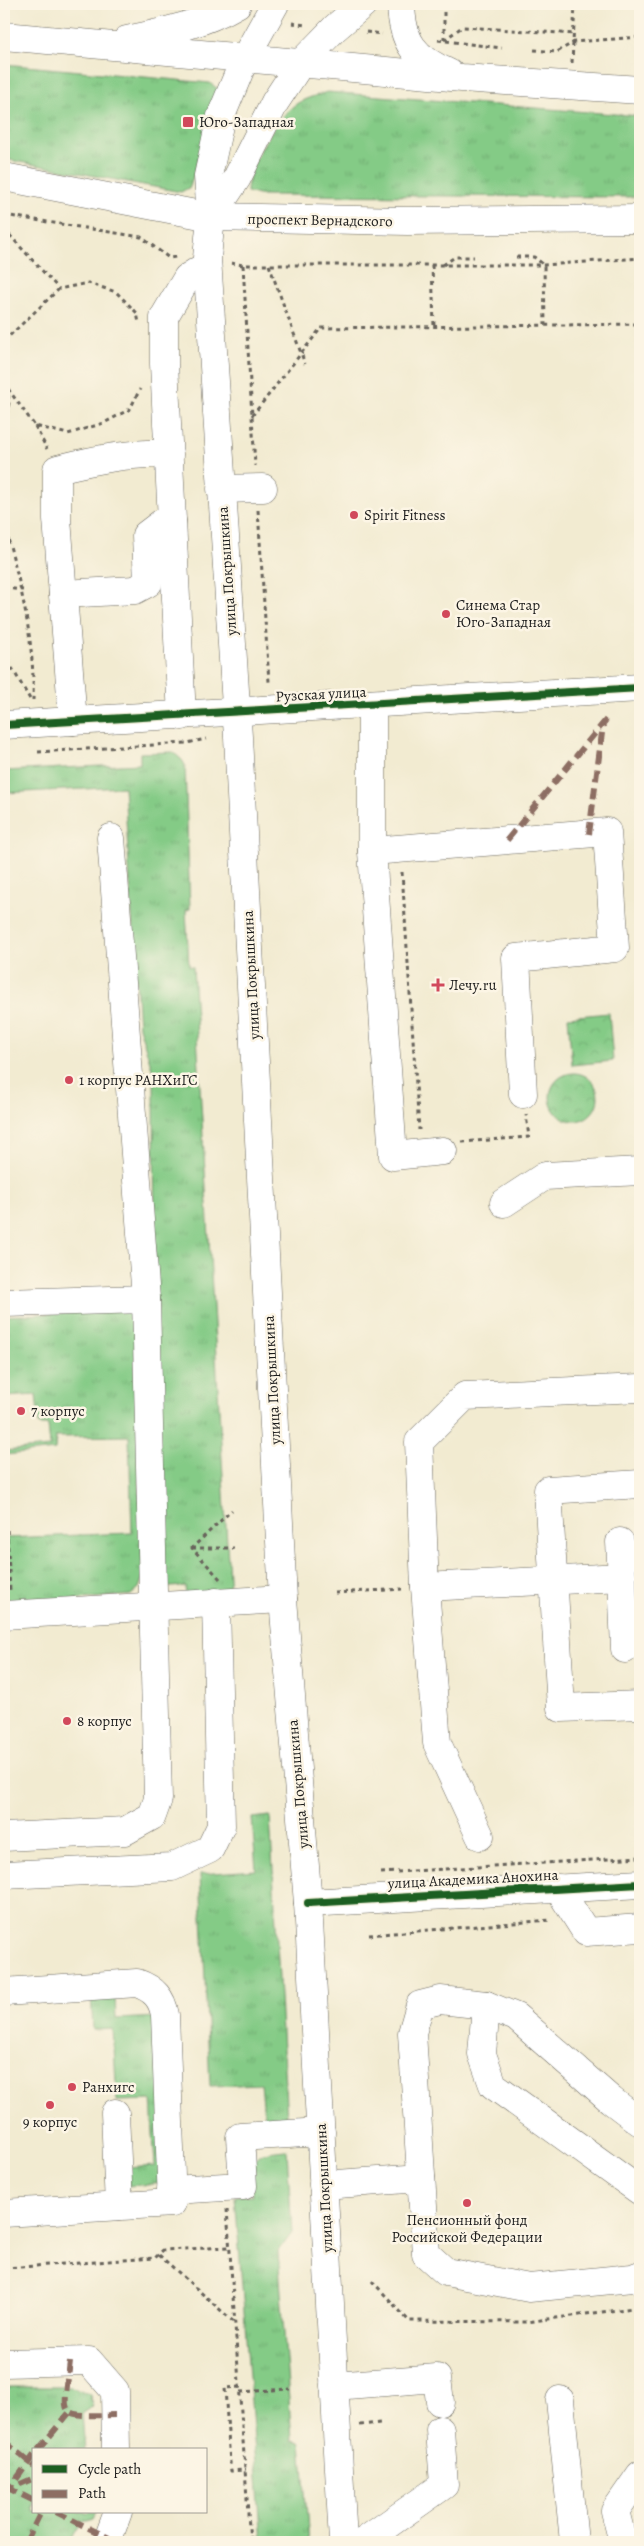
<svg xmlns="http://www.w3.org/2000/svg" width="644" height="2546" viewBox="0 0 644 2546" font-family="Alegreya,serif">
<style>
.grass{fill:url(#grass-tufts);stroke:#507451}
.park{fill:url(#park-crowns);stroke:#507451}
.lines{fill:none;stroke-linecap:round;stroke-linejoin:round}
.minor-casing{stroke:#67645b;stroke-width:29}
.major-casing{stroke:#67645b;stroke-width:29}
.path{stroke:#67645b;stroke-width:3;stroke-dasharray:4 4;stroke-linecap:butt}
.minor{stroke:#fff;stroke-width:28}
.major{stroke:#fff;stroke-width:28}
.quiet{stroke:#8d6e63;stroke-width:6;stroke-dasharray:12 6;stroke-linecap:butt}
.cycleway-casing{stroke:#fcf5e5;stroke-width:11}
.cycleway{stroke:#1b5e20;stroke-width:8}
.poi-dot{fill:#d1495b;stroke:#fcf5e5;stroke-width:2}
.labels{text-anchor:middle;stroke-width:5;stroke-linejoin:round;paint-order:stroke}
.poi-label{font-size:15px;fill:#1c1c1c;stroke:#fcf5e5;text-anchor:start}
.street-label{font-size:15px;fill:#1c1c1c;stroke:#fcf5e5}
</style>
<defs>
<pattern id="grass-tufts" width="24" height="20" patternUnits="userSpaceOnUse" patternTransform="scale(1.25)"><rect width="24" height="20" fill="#84cb86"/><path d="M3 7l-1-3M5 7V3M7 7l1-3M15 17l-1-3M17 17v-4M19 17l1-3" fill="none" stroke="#71ae73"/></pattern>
<pattern id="park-crowns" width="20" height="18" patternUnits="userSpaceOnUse" patternTransform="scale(1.25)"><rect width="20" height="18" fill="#84cb86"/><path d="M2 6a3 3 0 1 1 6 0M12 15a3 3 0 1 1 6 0" fill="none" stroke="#71ae73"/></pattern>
</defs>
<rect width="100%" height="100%" fill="#fcf5e5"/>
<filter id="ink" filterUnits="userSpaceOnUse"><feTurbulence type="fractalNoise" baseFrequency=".02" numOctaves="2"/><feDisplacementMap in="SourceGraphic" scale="10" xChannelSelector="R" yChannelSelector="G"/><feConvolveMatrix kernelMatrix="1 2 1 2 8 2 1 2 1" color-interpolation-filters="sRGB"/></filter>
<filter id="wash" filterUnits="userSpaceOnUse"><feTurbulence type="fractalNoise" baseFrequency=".0096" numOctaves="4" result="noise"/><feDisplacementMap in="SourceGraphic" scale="20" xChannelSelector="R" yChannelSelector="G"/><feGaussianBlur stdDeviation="1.12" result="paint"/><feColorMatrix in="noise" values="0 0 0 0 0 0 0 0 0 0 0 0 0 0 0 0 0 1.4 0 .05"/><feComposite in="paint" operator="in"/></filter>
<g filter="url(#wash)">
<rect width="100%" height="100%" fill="#f2ebd1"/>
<g class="grass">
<polygon points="4,64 210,83 218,89 190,187 181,192 4,159"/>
<path d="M327,92L640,116V197L258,195L247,192C247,169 273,123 291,108C301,99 315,96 327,92Z"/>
<polygon points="173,752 182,760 185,765 190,909 186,910 189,966 193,967 230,1594 186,1596 185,1586 156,1588 154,1075 139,1027 124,787 4,793 4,771 140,764 140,753"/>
<polygon points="121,1310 131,1313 134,1320 143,1577 139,1588 131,1595 4,1605 4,1538 132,1533 129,1436 56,1437 55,1450 4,1455 4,1451 50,1447 48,1425 39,1425 36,1395 4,1397 4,1316"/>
<polygon points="270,1816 287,2122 265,2123 261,2084 210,2086 200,1874 256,1870 252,1818"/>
<polygon points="115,1995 116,2019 158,2017 167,2183 126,2186 125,2168 155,2166 151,2100 117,2101 113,2029 93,2030 91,1996"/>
<path d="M287,2150L292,2233L278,2252L292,2440L301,2442L309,2542H262L235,2196L253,2195C251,2158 246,2153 287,2150Z"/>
<polygon points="4,2387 71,2387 90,2395 92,2407 82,2414 85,2450 34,2450 34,2512 96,2512 93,2518 83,2521 70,2542 4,2542"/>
</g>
<g class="park">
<polygon points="609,1013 613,1061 572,1065 568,1017"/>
<circle cx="574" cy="1097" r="24"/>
</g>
</g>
<g filter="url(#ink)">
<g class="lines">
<defs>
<g id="minor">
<polyline points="221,489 263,488"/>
<polyline points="63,594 135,590 148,583 146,535 163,522 172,521"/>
<polyline points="372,704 372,851 393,1156 443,1151"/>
<polyline points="182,716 164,364 164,317 187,278 207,265"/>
<path d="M73,721L57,519V469C94,460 131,452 169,454"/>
<polyline points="4,725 640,688"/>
<polyline points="111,838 146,1299"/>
<polyline points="372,851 607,832 615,948 516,958 523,1094"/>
<polyline points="504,1203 545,1176 640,1171"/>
<polyline points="4,1303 146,1299 158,1799 152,1816 125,1831 4,1837"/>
<polyline points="640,1484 548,1490 561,1708 640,1705"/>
<polyline points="620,1542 622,1577"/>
<polyline points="425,1587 622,1577 625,1649"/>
<polyline points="4,1615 283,1599"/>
<polyline points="480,1836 437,1743 425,1587 419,1442 465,1396 640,1388"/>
<polyline points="4,1875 172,1867 210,1849 221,1826 216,1602"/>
<polyline points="558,1888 586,1932 640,1928"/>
<polyline points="308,1903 640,1884"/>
<path d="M4,1992L137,1983C154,1989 162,1998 165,2015L172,2203L4,2213"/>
<polyline points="486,2005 482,2054 493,2085 640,2191"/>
<polyline points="115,2113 119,2206"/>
<polyline points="640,2122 611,2100 516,2017 486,2005 440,2000 420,2005 412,2033 426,2254 446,2272 529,2288 632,2278 640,2275"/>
<polyline points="323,2185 421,2178"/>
<polyline points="171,2190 243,2186 240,2137 321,2132"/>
<polyline points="4,2363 89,2361 115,2391 116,2450"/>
<polyline points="334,2386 437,2378 440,2402"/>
<polyline points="560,2400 574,2542"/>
<polyline points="107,2542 118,2512"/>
<polyline points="363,2542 444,2485 440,2430"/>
<polyline points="623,2542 615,2511 640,2475"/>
</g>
<g id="major">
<polyline points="275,4 245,58 221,116 208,176 211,217 207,258 238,737 283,1599 308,1903 343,2542"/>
<path d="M401,4C402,42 414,58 449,73"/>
<polyline points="4,36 462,78 640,90"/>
<path d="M127,40C165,32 203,24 237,4"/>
<polyline points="4,177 211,217 407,221 640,219"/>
<polyline points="211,217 237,178 275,102 300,64 335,28 363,4"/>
</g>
</defs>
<use href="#minor" class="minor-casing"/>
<use href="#major" class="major-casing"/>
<g class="path">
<polyline points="116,4 150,4"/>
<polyline points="292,23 305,25"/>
<polyline points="366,32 382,34"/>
<polyline points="438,40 502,48"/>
<polyline points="444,40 444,4"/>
<polyline points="444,40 462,27 574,34"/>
<polyline points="534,50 557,52 574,42 640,37"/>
<polyline points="572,63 575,4"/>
<polyline points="4,215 141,237 169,258 176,257"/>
<polyline points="4,229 59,289"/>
<polyline points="516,257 534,257 544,265 545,325"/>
<polyline points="231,263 243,265 544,265 640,258"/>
<polyline points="243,265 255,466"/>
<polyline points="269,265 305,364"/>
<polyline points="432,265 434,327"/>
<polyline points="443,265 455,257 474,257"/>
<polyline points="4,341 59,289 88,283 116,292 137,313 139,323"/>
<polyline points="4,371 9,402 4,436"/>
<polyline points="8,389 35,426 68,434 104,423 130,409 140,389"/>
<polyline points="252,416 321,328 640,324"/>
<polyline points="35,426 47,449"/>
<polyline points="258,510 269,682"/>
<path d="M4,524C20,582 35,640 33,700"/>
<polyline points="4,588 23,590"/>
<polyline points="4,654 31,701"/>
<polyline points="38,752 187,743 206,739"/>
<polyline points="402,872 419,1130"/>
<polyline points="462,1142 529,1137 526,1115"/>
<polyline points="7,1530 10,1591"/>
<polyline points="192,1548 234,1548"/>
<polyline points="220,1579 192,1548 232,1510"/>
<polyline points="335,1593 402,1589"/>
<polyline points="381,1873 640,1857"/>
<polyline points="369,1935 550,1920"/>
<polyline points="227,2209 250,2542"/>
<polyline points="159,2255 235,2323"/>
<polyline points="4,2268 155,2258 163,2250 230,2247"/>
<polyline points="372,2281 409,2321 526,2322 640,2307"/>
<polyline points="240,2387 225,2388 230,2463 231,2471 246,2470"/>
<polyline points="240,2392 290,2389"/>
<polyline points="360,2425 381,2423"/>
</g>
<use href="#minor" class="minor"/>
<use href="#major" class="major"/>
<g class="quiet">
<polyline points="589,834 603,725"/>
<polyline points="507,840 610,715"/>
<path d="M70,2361C64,2418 55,2416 115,2415"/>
<polyline points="4,2441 34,2466"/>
<polyline points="38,2450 69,2413"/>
<polyline points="34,2455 9,2489 34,2478"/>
<polyline points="6,2487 34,2501"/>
<polyline points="56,2512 109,2538"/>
<polyline points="26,2542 41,2512"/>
</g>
<defs>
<g id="cycleway">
<polyline points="4,725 640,688"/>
<polyline points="308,1903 640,1884"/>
</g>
</defs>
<use href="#cycleway" class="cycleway-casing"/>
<use href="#cycleway" class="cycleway"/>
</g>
</g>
<g class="poi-dot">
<rect x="182" y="116" width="12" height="12" rx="2.5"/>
<circle cx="354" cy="515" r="5"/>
<circle cx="446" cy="614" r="5"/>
<path d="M435.5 977.5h5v5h5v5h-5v5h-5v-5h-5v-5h5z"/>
<circle cx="69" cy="1080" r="5"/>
<circle cx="21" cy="1411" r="5"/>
<circle cx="67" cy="1721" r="5"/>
<circle cx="72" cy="2087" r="5"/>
<circle cx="50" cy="2105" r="5"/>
<circle cx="467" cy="2203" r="5"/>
</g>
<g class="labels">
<g class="poi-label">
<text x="199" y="127">Юго-Западная</text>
<text x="364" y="520">Spirit Fitness</text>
<text x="456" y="610">Синема Стар<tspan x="456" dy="17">Юго-Западная</tspan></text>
<text x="449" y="990">Лечу.ru</text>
<text x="79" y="1085">1 корпус РАНХиГС</text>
<text x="31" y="1416">7 корпус</text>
<text x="77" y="1726">8 корпус</text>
<text x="82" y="2092">Ранхигс</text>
<text x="50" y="2127" text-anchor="middle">9 корпус</text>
<text x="467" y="2225" text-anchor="middle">Пенсионный фонд<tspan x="467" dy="17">Российской Федерации</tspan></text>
</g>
<g class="street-label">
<text transform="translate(320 220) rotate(1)" y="5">проспект Вернадского</text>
<text transform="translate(227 571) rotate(-94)" y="5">улица Покрышкина</text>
<text transform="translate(321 694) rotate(-3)" y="5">Рузская улица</text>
<text transform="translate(251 975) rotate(-93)" y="5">улица Покрышкина</text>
<text transform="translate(272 1380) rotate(-93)" y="5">улица Покрышкина</text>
<text transform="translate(298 1784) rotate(-95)" y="5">улица Покрышкина</text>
<text transform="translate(473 1879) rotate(-3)" y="5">улица Академика Анохина</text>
<text transform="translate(324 2188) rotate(-93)" y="5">улица Покрышкина</text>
</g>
</g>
<rect width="644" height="2546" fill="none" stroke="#fcf5e5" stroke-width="20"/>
<rect x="32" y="2448" width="175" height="65" fill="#fcf5e5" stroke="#a29e95"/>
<rect x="42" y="2465" width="25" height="8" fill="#1b5e20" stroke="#a29e95"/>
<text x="78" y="2474" font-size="15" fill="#1c1c1c">Cycle path</text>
<rect x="42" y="2490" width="25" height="8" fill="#8d6e63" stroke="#a29e95"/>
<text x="78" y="2498" font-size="15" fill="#1c1c1c">Path</text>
</svg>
